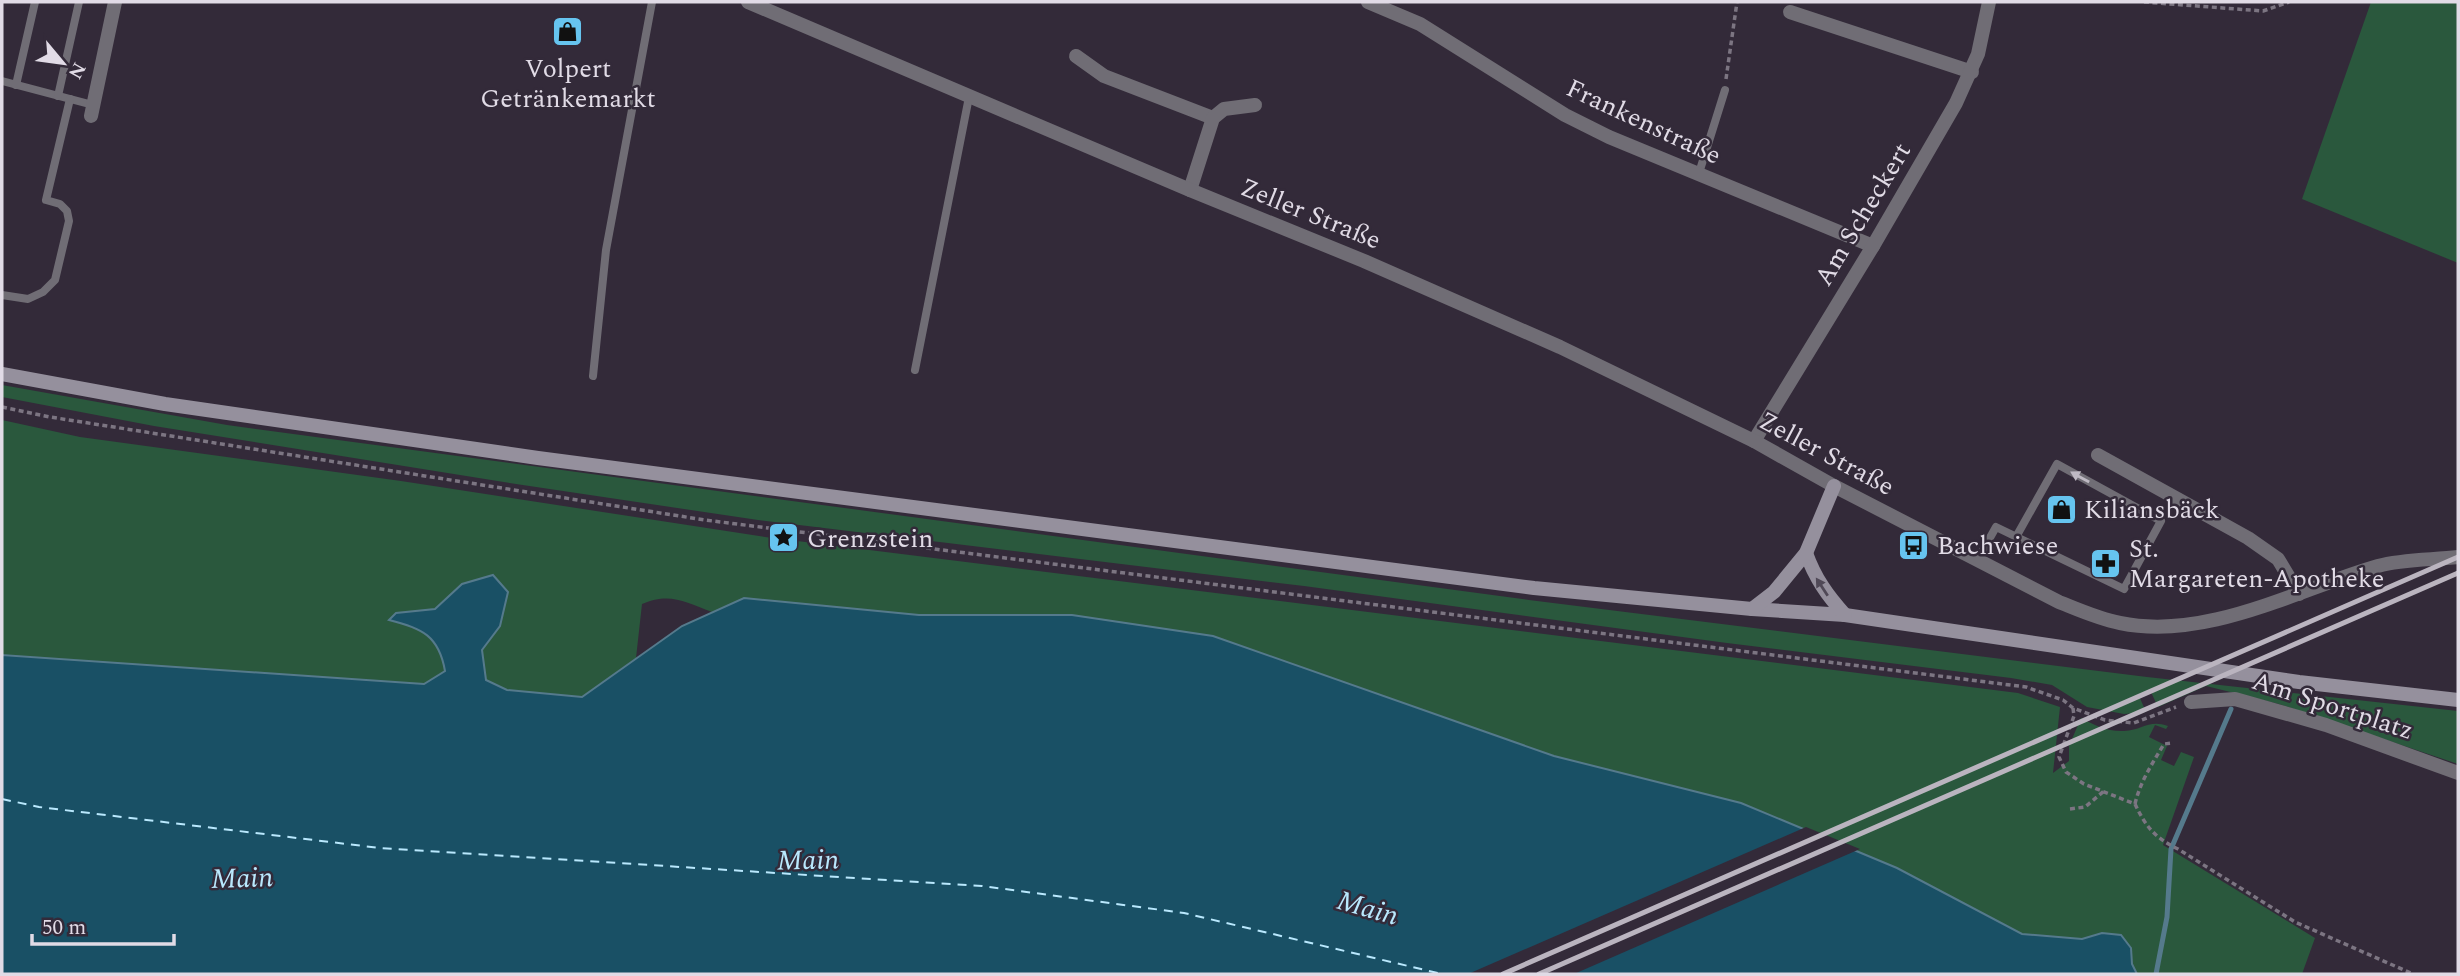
<svg xmlns="http://www.w3.org/2000/svg" width="2460" height="976" viewBox="0 0 2460 976" font-family="Spectral,serif">
<style>
.green{fill:#2a583d}
.water{fill:#195065;stroke:#557a8c;stroke-width:2}
.pier{fill:#332a39}
.lines{fill:none;stroke-linecap:round;stroke-linejoin:round}
.stream{stroke:#557a8c;stroke-width:5}
.ferry{stroke:#b9e8fd;stroke-width:2;stroke-dasharray:9 7;stroke-linecap:butt}
.path{stroke:#7c7582;stroke-width:3.5;stroke-dasharray:5 3.5;stroke-linecap:butt}
.service{stroke:#706d75;stroke-width:8}
.minor{stroke:#706d75;stroke-width:14}
.tertiary{stroke:#706d75;stroke-width:14}
.secondary{stroke:#95909d;stroke-width:14}
.rail{stroke:#bab4bf;stroke-width:5}
.oneway{fill:#bfbac4}
.oneway2{fill:#504957}
.labels{text-anchor:middle;stroke-width:5;stroke-linejoin:round;paint-order:stroke}
.poi-label{font-size:26px;fill:#e1dbe6;stroke:#332a39;text-anchor:start}
.street-label{font-size:26px;fill:#e1dbe6;stroke:#332a39}
.water-label{font-size:28px;font-style:italic;fill:#b9e8fd;stroke:#332a39}
</style>
<rect width="100%" height="100%" fill="#332a39"/>
<g class="green">
<polygon points="2371,2 2458,2 2458,263 2302,199"/>
<polygon points="2,385 227,425 1529,600 2147,677 2458,711 2458,764 2279,704 2206,686 2158,707 2150,690 2139,696 2146,712 2124,714 2087,707 2052,685 2011,678 1727,643 1304,586 758,520 516,484 154,426 2,397"/>
<path d="M2,420L80,437L401,481L765,537L2018,693L2060,707L2053,773L2069,761V746L2081,718C2094,725 2108,732 2124,731C2143,730 2149,719 2168,726L2166,729L2155,725L2149,737L2167,746L2161,760L2174,766L2181,752L2194,757L2163,845L2315,938L2302,974H2137L2132,964L2082,939L2022,934L1897,868L1741,803L1554,756L1213,636L1072,615H919L744,598L712,612C685,602 670,592 642,604L636,658L582,697L507,690L486,680L482,650L500,626L462,584L435,609L396,613L389,620L416,626L441,649L445,671L424,684L2,655Z"/>
</g>
<path class="water" d="M493,575L508,592L500,626L482,650L486,680L507,690L582,697L682,626L744,598L919,615H1072L1213,636L1554,756L1741,803L1897,868L2022,934L2082,939L2102,933L2121,935L2131,948L2132,964L2137,974H2V655L424,684L445,671C439,636 422,628 389,620L396,613L435,609L462,584Z"/>
<polygon class="pier" points="1806,827 1860,849 1574,974 1468,974"/>
<g class="lines">
<polyline class="stream" points="2156,974 2167,917 2171,849 2231,709"/>
<polyline class="ferry" points="2,799 39,807 380,848 982,886 1184,913 1442,974"/>
<g class="path">
<polyline points="2144,2 2263,11 2289,2"/>
<polyline points="1726,79 1737,2"/>
<polyline points="2,407 50,417 705,520 2026,687 2063,700 2073,708 2105,720 2134,723 2176,707"/>
<path d="M2073,708L2074,716L2059,757L2066,772L2084,784L2135,804C2146,827 2155,838 2178,849L2295,922L2413,974"/>
<path d="M2135,804C2140,782 2152,764 2164,744L2173,743"/>
<polyline points="2070,809 2085,807 2104,791"/>
</g>
<g class="service">
<polyline points="2,81 93,105"/>
<polyline points="16,85 35,2"/>
<polyline points="58,96 79,2"/>
<polyline points="1699,173 1725,90"/>
<polyline points="2,295 28,299 43,292 55,280 69,221 67,211 60,204 46,200 70,99"/>
<polyline points="915,370 969,97"/>
<polyline points="593,376 606,250 652,2"/>
<polyline points="1978,559 1996,527 2124,589 2161,521 2057,464 2016,537"/>
</g>
<g class="minor">
<polyline points="1368,2 1420,24 1565,115 1609,137 1873,246"/>
<polyline points="1790,12 1972,72"/>
<polyline points="1076,56 1104,76 1213,118"/>
<polyline points="91,116 115,2"/>
<polyline points="1190,190 1213,118 1224,109 1255,105"/>
<polyline points="1754,441 1873,246 1956,103 1978,54 1989,2"/>
<polyline points="2098,455 2248,538 2278,559 2299,594"/>
<polyline points="2191,702 2235,699 2326,725 2458,773"/>
</g>
<path class="tertiary" d="M748,2L1190,190L1364,261L1560,347L1754,441L1834,486L2059,602C2079,610 2099,619 2120,623C2207,641 2298,589 2378,566C2403,559 2432,560 2458,557"/>
<g class="secondary">
<polyline points="2,374 165,404 538,458 1534,588 1752,609 1845,615 2299,682 2458,700"/>
<path d="M1806,553C1815,578 1827,595 1845,615"/>
<polyline points="1752,609 1774,592 1806,553 1834,486"/>
</g>
<g class="rail">
<polyline points="1503,974 2458,557"/>
<polyline points="1539,974 2458,573"/>
</g>
</g>
<defs><path id="oneway-solid" d="M-6-.8H1V-3.2L6.5 0L1 3.2V.8H-6Z" transform="scale(1.75)"/></defs>
<use class="oneway" href="#oneway-solid" transform="translate(2080 477) rotate(-151)"/>
<use class="oneway2" href="#oneway-solid" transform="translate(1822 587) rotate(-123)"/>
<defs>
<symbol id="shop-square" viewBox="-11 -11 22 22"><rect x="-9" y="-9" width="18" height="18" rx="4" fill="#66c4ef" stroke="#332a39"/><path d="M-5-2.5h2.3a2.7 3.5 0 0 1 5.4 0H5L5.5 6h-11ZM-1.5-2.5h3a1.5 2.3 0 0 0-3 0Z" fill="#111"/></symbol>
<symbol id="sight-square" viewBox="-11 -11 22 22"><rect x="-9" y="-9" width="18" height="18" rx="4" fill="#66c4ef" stroke="#332a39"/><path d="M0-6L1.8-2.2L6-1.7L2.9 1.2L3.7 5.4L0 3.3L-3.7 5.4L-2.9 1.2L-6-1.7L-1.8-2.2Z" fill="#111"/></symbol>
<symbol id="bus-square" viewBox="-11 -11 22 22"><rect x="-9" y="-9" width="18" height="18" rx="4" fill="#66c4ef" stroke="#332a39"/><path d="M-5-6H5V4H4V6H2V4H-2V6H-4V4H-5ZM-3.5-4V0h7V-4ZM-3.5 1.2v1.5H-2V1.2ZM2 1.2v1.5H3.5V1.2Z" fill="#111"/></symbol>
<symbol id="pharmacy-square" viewBox="-11 -11 22 22"><rect x="-9" y="-9" width="18" height="18" rx="4" fill="#66c4ef" stroke="#332a39"/><path d="M-2-6h4v4h4v4h-4v4h-4v-4h-4v-4h4Z" fill="#111"/></symbol>
</defs>
<g fill-rule="evenodd">
<use href="#shop-square" x="550" y="14" width="35" height="35"/>
<use href="#shop-square" x="2044" y="492" width="35" height="35"/>
<use href="#sight-square" x="766" y="520" width="35" height="35"/>
<use href="#bus-square" x="1896" y="528" width="35" height="35"/>
<use href="#pharmacy-square" x="2088" y="546" width="35" height="35"/>
</g>
<g class="labels">
<g class="poi-label">
<text x="568" y="77" text-anchor="middle">Volpert<tspan x="568" dy="30">Getränkemarkt</tspan></text>
<text x="2084" y="518">Kiliansbäck</text>
<text x="807" y="547">Grenzstein</text>
<text x="1937" y="554">Bachwiese</text>
<text x="2129" y="557">St.<tspan x="2129" dy="30">Margareten-Apotheke</tspan></text>
</g>
<g class="street-label">
<text transform="translate(1644 121) rotate(25)" y="9">Frankenstraße</text>
<text transform="translate(1311 213) rotate(22)" y="9">Zeller Straße</text>
<text transform="translate(1862 214) rotate(-59)" y="9">Am Scheckert</text>
<text transform="translate(1827 453) rotate(28)" y="9">Zeller Straße</text>
<text transform="translate(2333 705) rotate(18)" y="9">Am Sportplatz</text>
</g>
<g class="water-label">
<text transform="translate(808 859) rotate(-1)" y="10">Main</text>
<text transform="translate(242 877) rotate(-2)" y="10">Main</text>
<text transform="translate(1368 907) rotate(16)" y="10">Main</text>
</g>
</g>
<rect width="2460" height="976" fill="none" stroke="#e1dbe6" stroke-width="7"/>
<g transform="translate(63 63) rotate(119)" stroke="#332a39" stroke-width="5" paint-order="stroke">
<path d="M0-5L12 26L0 18L-12 26Z" fill="#e1dbe6"/>
<text y="-10" font-size="19" font-weight="bold" text-anchor="middle" fill="#e1dbe6">N</text>
</g>
<path d="M32 934v10h142v-10" fill="none" stroke="#e1dbe6" stroke-width="3.5"/>
<text x="42" y="934" font-size="21" fill="#e1dbe6" stroke="#332a39" stroke-width="5" paint-order="stroke">50 m</text>
</svg>
